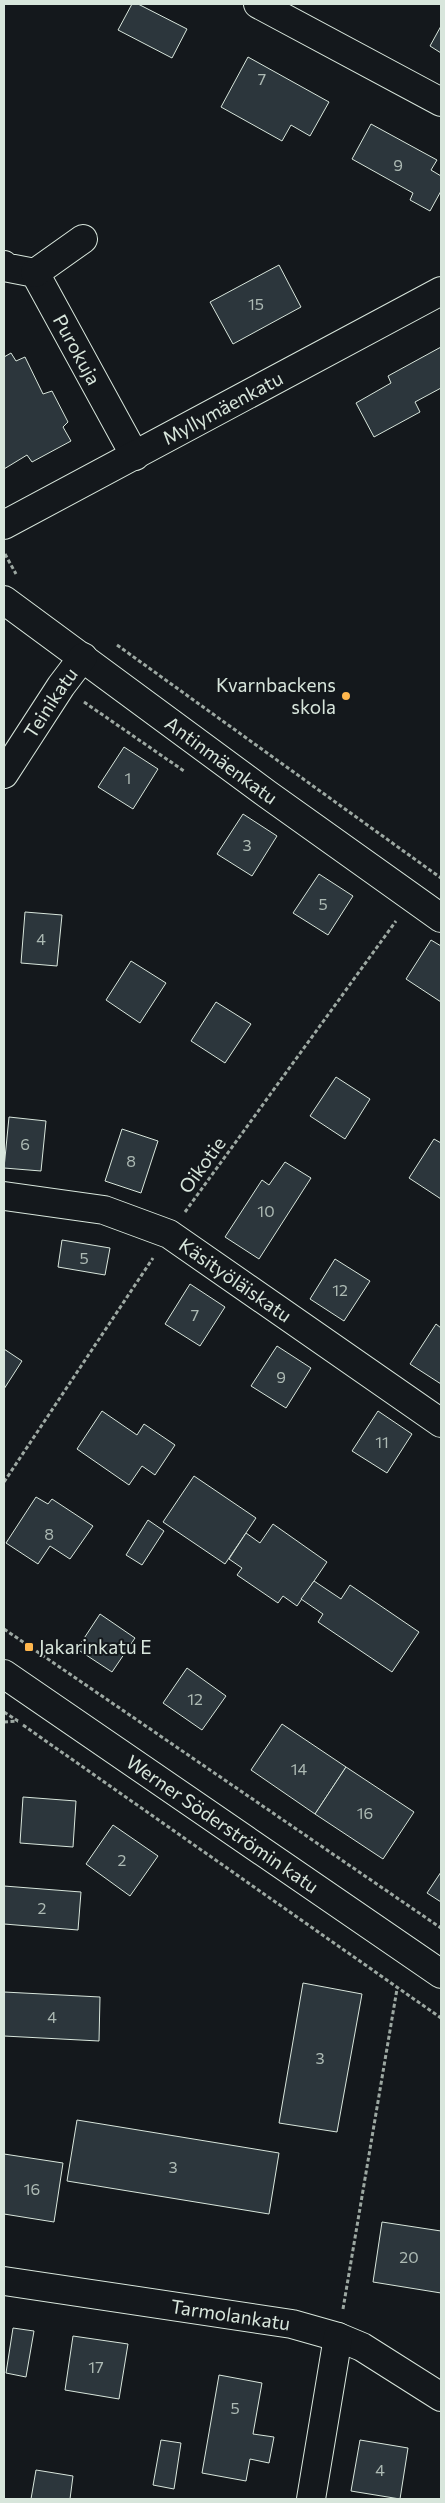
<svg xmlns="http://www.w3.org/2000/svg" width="445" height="2503" viewBox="0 0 445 2503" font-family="Commissioner,sans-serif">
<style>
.building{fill:#2c363c;stroke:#d8e6dc}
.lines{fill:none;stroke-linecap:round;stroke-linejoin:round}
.minor-casing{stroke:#d8e6dc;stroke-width:30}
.path{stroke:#9da8a2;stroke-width:3;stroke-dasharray:4 2.5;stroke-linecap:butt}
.minor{stroke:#14181c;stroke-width:28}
.poi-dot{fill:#ffb74d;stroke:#14181c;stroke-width:2}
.labels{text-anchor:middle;stroke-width:4;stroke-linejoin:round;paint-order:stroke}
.number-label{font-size:16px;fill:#adbab4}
.street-label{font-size:19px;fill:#d8e6dc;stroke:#14181c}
.poi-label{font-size:19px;fill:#d8e6dc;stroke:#14181c;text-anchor:end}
</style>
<rect width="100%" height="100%" fill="#14181c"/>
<g class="building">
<polygon points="132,4 138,4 187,29 172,58 118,30"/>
<polygon points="441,26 441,53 430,46"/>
<polygon points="248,57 329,102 310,136 291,125 282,141 221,107"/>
<polygon points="371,124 437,160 431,170 441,176 441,191 430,211 410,200 413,193 352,159"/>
<polygon points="279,265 301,307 233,344 210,302"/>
<polygon points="441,347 441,388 415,402 420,412 374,437 356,403 391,383 388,376"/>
<polygon points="11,353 16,361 25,357 43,394 52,391 68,422 63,427 71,441 32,462 27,455 4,469 4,357"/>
<polygon points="124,747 158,769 133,809 98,787"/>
<polygon points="243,814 277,836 252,876 217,854"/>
<polygon points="319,874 353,896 328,935 293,913"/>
<polygon points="25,912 62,915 57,966 21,963"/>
<polygon points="431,940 441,946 441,1002 406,979"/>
<polygon points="131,961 166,983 140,1023 106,1000"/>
<polygon points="216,1002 251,1024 225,1063 191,1041"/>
<polygon points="336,1077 370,1099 345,1139 310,1116"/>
<polygon points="9,1117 46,1121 41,1171 4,1168"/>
<polygon points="122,1129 158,1141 141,1193 105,1181"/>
<polygon points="434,1139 441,1143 441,1199 409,1178"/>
<polygon points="285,1162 311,1178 259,1259 225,1237 262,1180 269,1185"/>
<polygon points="62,1240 110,1248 105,1275 58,1267"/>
<polygon points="335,1259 370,1281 344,1321 310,1299"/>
<polygon points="190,1284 225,1307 200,1346 165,1324"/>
<polygon points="436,1324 441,1328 441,1384 410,1364"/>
<polygon points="277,1346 311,1368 286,1408 251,1386"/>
<polygon points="4,1349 22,1361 4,1389"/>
<polygon points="102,1411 137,1435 144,1424 175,1445 155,1475 142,1466 129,1485 77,1449"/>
<polygon points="378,1411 412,1434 387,1473 352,1451"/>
<polygon points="194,1476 256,1518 225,1564 163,1522"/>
<polygon points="36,1497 48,1504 52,1499 93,1526 70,1559 50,1546 38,1564 6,1543"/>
<polygon points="148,1520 164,1531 142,1565 126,1555"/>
<polygon points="273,1524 327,1562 297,1606 283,1596 278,1603 237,1575 242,1568 229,1559 246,1533 260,1543"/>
<polygon points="314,1581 341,1599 350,1585 419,1632 392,1672 318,1622 323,1614 301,1599"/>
<polygon points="100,1614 135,1638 112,1672 77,1649"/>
<polygon points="187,1668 226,1696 202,1730 163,1703"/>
<polygon points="282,1724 346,1767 315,1814 251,1770"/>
<polygon points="346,1767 414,1812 383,1859 315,1814"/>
<polygon points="23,1797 76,1801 73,1847 20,1843"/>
<polygon points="113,1825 158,1856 130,1896 86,1864"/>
<polygon points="441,1872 441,1902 427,1893"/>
<polygon points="4,1886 81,1892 78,1930 4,1924"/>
<polygon points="303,1983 362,1994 337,2132 279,2123"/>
<polygon points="4,1992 100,1997 99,2041 4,2036"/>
<polygon points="77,2120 279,2153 269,2214 67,2181"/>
<polygon points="4,2154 63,2163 54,2222 4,2214"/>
<polygon points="382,2222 441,2231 441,2293 373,2282"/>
<polygon points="13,2328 34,2331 26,2377 6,2373"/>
<polygon points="73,2336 128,2344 119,2399 65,2390"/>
<polygon points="219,2375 262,2383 253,2434 274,2437 269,2463 250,2459 246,2481 202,2473"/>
<polygon points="161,2440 181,2443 174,2489 153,2485"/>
<polygon points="360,2440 408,2448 400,2499 351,2491"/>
<polygon points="36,2470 73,2476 70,2499 31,2499"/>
</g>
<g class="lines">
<defs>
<g id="minor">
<polyline points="258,4 441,102"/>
<path id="s1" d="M4,265V267L35,273L135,456"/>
<polyline points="35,273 83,239"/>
<path id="s2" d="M4,525L441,291"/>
<path id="s3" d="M4,600L267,794L441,918"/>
<path id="s4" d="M4,774L61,686L83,657"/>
<path id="s5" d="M4,1196L104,1210L169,1234L441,1423"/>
<path id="s6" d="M4,1674L441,1974"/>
<path id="s7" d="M4,2281L292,2324L338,2337L362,2347L441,2397"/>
<polyline points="311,2499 338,2337"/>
</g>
</defs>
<use href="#minor" class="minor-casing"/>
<g class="path">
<polyline points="5,554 16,574"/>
<polyline points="117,645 441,878"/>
<polyline points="84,702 184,771"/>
<polyline points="185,1212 396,921"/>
<polyline points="4,1482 153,1258"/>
<polyline points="4,1629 441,1928"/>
<polyline points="4,1712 18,1721"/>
<polyline points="4,1722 18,1721"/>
<polyline points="23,1725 441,2018"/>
<polyline points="343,2309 397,1989"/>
</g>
<use href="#minor" class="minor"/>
</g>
<g class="poi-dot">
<circle cx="346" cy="696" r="5"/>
<rect x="24" y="1642" width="10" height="10" rx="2.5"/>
</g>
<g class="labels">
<g class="number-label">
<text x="262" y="85">7</text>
<text x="398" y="171">9</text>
<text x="256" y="310">15</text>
<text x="128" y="784">1</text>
<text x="247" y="851">3</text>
<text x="323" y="910">5</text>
<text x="41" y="945">4</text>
<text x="25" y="1150">6</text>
<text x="131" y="1167">8</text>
<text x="266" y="1217">10</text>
<text x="84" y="1264">5</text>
<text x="340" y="1296">12</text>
<text x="195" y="1321">7</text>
<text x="281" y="1383">9</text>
<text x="382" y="1448">11</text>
<text x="49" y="1540">8</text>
<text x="195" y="1705">12</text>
<text x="299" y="1775">14</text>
<text x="365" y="1819">16</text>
<text x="122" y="1866">2</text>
<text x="42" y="1914">2</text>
<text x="52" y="2023">4</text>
<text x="320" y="2064">3</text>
<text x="173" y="2173">3</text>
<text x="32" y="2195">16</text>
<text x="409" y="2263">20</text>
<text x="96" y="2373">17</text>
<text x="235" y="2414">5</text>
<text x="380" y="2476">4</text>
</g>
<g class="street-label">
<text dy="7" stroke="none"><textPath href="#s1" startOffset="121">Purokuja</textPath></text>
<text dy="7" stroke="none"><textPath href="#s2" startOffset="248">Myllymäenkatu</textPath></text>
<text dy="7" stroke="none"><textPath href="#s4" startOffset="85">Teinikatu</textPath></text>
<text dy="7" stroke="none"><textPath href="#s3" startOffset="270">Antinmäenkatu</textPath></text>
<text transform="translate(202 1165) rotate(-54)" y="7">Oikotie</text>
<text dy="7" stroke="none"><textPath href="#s5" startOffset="251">Käsityöläiskatu</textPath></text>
<text dy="7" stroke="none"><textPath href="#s6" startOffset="265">Werner Söderströmin katu</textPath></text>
<text dy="7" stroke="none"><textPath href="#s7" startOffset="229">Tarmolankatu</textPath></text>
</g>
<g class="poi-label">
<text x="336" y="692">Kvarnbackens<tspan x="336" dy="22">skola</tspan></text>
<text x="39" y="1654" text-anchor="start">Jakarinkatu E</text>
</g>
</g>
<rect width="445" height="2503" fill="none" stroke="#d8e6dc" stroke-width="10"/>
</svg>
